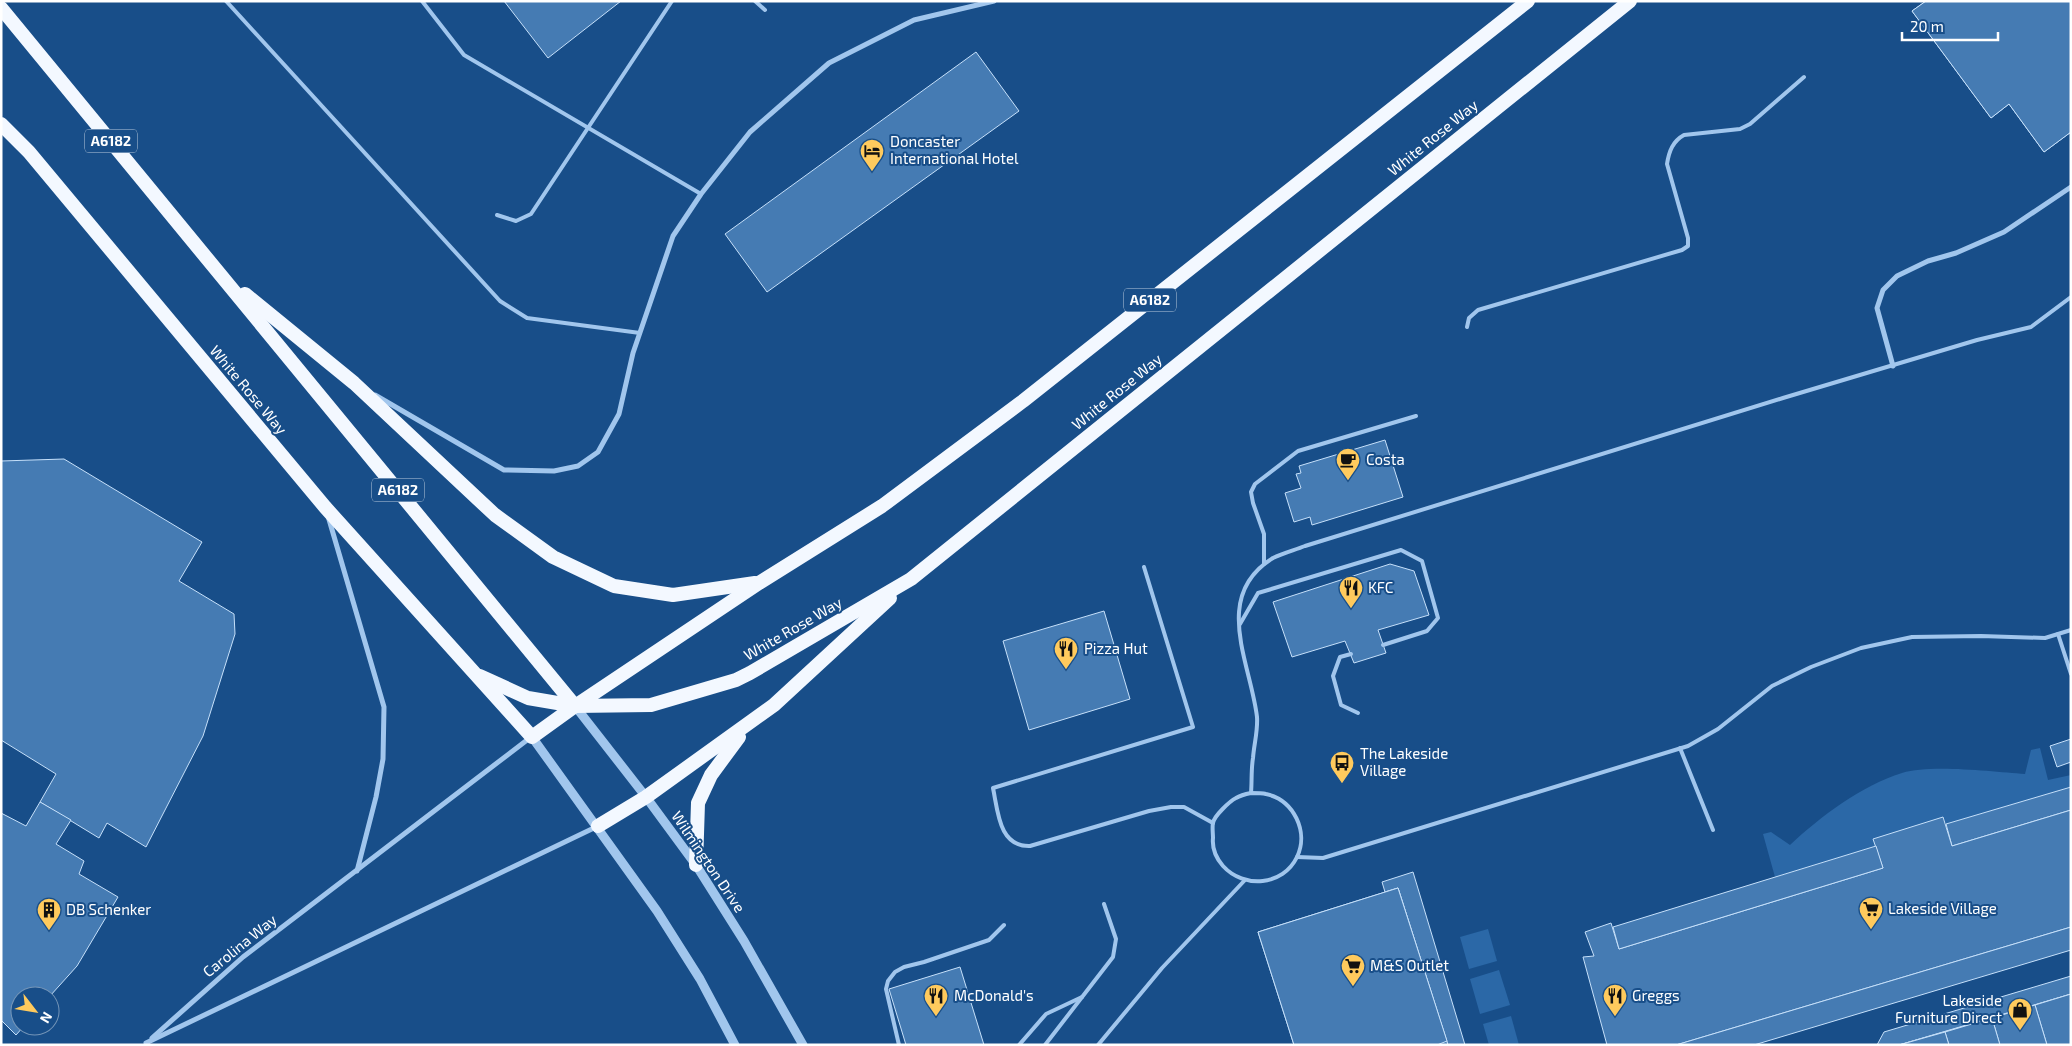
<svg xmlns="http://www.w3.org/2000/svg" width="2072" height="1046" viewBox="0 0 2072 1046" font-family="'Exo 2',sans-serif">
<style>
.green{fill:#2b68a7}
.building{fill:#457bb3;stroke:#c6e0fa}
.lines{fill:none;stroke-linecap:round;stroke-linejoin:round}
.service{stroke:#a1c6ed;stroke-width:4}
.minor{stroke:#a1c6ed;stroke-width:5}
.tertiary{stroke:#a1c6ed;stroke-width:9}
.trunk{stroke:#f3f8ff;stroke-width:14}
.labels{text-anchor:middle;stroke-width:4;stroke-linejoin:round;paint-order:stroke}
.shield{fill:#184e89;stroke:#bacadc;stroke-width:1}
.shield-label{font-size:14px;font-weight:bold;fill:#fff}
.street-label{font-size:15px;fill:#fff;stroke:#184e89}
.poi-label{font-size:15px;fill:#fff;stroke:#184e89;text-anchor:start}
</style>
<rect width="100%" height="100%" fill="#184e89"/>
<g class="green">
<path d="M2040,748L2048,780L2071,775V787L1946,824L1943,818L1876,846L1775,877L1763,834L1771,832L1790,845C1820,817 1862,785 1902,773C1932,764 1993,772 2025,774L2031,750Z"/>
<polygon points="1488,929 1497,961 1469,969 1460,937"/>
<polygon points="1499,970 1510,1005 1480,1014 1470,979"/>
<polygon points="1511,1016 1519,1045 1489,1045 1483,1024"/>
</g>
<g class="building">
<polygon points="504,1 621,1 548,58"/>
<polygon points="1926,1 2071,1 2071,132 2044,152 2009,104 1991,118 1912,11"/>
<polygon points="1926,1 2071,1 2071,132 2044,152 2009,104 1991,118 1912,11"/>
<polygon points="976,52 1019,111 767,292 725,234"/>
<polygon points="1385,440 1403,497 1312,525 1310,517 1294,522 1285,493 1301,488 1296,474 1301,473 1299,466"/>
<polygon points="64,459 202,542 179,581 234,614 235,634 203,736 146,847 107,823 99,838 40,802 56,774 1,740 1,461"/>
<polygon points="1390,564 1414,571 1429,615 1378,630 1386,653 1354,663 1345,641 1292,657 1273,602"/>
<polygon points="1104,611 1130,699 1029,730 1003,641"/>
<polygon points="2071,739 2071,762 2057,767 2050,746"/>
<polygon points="2071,787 2071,810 1952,846 1946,824"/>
<polygon points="40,802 71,820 56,844 84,861 79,874 118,897 77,966 50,996 20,996 20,1026 24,1026 16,1035 1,1020 1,813 26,826"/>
<polygon points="2071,810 2071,927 1676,1045 1607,1045 1583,957 1594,956 1585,932 1611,923 1619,949 1883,868 1873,839 1943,817 1952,846"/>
<polygon points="1876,846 1883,868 1619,949 1613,927"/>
<polygon points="1413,872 1465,1045 1448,1045 1398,888 1385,892 1382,882"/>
<polygon points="1398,888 1448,1045 1294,1045 1258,932"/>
<polygon points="1398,888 1447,1041 1437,1045 1294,1045 1258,932"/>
<polygon points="2071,927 2071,950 1754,1045 1676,1045"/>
<polygon points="960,967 984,1045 906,1045 889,989"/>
<polygon points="2071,976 2071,994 1899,1045 1877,1045 1884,1032"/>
<polygon points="2071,994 2071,1045 1899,1045 1992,1018"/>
<polygon points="2071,994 2071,1045 2047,1045 2035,1005"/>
<polygon points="2035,1005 2047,1045 2000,1045 1992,1018"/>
<polygon points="1992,1018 2000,1045 1949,1045 1945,1032"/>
<polygon points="1945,1032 1949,1045 1899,1045"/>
</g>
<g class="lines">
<g class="service">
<polyline points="226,1 500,301 527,318 640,333"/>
<polyline points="422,1 464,55 701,194"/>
<polyline points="755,1 765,10"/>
<polyline points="497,215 516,221 531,214 672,1"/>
<path d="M1467,327L1469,318L1478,310L1682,250L1688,246V238L1667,164C1669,151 1673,141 1684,135L1740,129L1750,124L1804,77"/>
<polyline points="1264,564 1264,534 1253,503 1251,492 1255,484 1298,451 1416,416"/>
<path d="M1144,567L1193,727L993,788C998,812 999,847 1030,846L1149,811L1171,807H1184L1213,823"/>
<polyline points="1240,624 1258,593 1401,550 1422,561 1438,618 1427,631 1383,645"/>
<polyline points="2058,634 2071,674"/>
<polyline points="1351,654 1340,657 1333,676 1341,705 1358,713"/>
<polyline points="1680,748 1713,830"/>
<path d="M1251,793C1252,782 1251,770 1253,758C1254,744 1258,731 1257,717C1251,664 1211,596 1273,558C1283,553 1295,550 1305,546L1783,398L1977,340L2031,327L2071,297"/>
<path d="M1251,793C1256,793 1262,793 1266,794C1294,800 1309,832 1297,857C1283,886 1244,889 1223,866C1216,858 1212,848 1213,838C1213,833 1212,827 1213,823C1214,816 1230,801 1236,798C1241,795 1246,794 1251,793Z"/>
<polyline points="1297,857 1323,858 1688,746 1718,729 1772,686 1811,667 1861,648 1912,637 1981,636 2045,638 2071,630"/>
<polyline points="899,1045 886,989 888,981 895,972 904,967 924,962 989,940 1004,925"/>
<polyline points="1019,1045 1046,1014 1082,997"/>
<polyline points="1045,1045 1113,957 1116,939 1104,904"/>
<polyline points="1098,1045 1162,968 1245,880"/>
</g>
<g class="minor">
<polyline points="1893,366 1877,308 1883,290 1897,276 1928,261 1956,253 2004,232 2071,187"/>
<polyline points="375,395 504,470 554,471 578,466 598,452 619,414 633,353 673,236 701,194 750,132 829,63 914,20 994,1"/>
<polyline points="328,516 384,707 383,759 376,797 357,871"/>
<polyline points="152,1038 243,957 531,737"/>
<polyline points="146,1043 596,827"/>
</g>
<g class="tertiary">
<polyline points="575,706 646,797 696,865 744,941 803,1045"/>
<polyline points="532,737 657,911 700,979 735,1045"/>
</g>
<g class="trunk">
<polyline points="1,8 575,706"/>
<polyline points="1,124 29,152 325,507 532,737 575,706 759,583 882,506 1023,401 1528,1"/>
<polyline points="245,294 354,383 495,515 553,557 614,586 673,595 755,583"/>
<polyline points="480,676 528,698 575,706 651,705 736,680 750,673 911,579 1630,1"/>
<polyline points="598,826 646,797 774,705 890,598"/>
<polyline points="696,865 698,803 711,775 739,737"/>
</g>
</g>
<defs>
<symbol id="hotel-pin" viewBox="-11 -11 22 30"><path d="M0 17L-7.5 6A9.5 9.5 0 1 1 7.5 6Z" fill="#ffca5d" stroke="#184e89"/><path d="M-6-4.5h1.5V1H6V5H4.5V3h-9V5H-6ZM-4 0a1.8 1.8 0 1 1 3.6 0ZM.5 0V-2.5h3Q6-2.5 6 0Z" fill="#111"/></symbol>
<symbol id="cafe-pin" viewBox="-11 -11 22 30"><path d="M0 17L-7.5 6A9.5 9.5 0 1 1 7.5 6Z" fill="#ffca5d" stroke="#184e89"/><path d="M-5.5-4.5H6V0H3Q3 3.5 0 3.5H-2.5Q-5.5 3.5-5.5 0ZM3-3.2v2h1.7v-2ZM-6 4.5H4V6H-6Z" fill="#111"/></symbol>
<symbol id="restaurant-pin" viewBox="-11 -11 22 30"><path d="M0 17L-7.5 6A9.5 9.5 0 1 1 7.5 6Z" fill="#ffca5d" stroke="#184e89"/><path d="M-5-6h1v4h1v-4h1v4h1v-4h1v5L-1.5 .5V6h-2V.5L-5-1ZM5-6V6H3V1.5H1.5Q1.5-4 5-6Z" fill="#111"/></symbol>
<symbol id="bus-pin" viewBox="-11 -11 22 30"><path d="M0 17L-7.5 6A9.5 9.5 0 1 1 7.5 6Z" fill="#ffca5d" stroke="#184e89"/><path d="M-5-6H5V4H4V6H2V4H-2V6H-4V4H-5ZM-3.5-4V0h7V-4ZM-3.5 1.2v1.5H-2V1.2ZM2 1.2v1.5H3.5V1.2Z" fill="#111"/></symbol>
<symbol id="supermarket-pin" viewBox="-11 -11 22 30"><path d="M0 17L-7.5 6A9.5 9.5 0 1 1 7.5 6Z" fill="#ffca5d" stroke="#184e89"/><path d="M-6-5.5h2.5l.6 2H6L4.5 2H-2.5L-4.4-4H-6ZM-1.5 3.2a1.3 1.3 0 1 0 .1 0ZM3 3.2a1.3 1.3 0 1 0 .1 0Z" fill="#111"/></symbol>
<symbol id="building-pin" viewBox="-11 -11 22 30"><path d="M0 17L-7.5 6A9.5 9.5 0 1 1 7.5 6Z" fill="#ffca5d" stroke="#184e89"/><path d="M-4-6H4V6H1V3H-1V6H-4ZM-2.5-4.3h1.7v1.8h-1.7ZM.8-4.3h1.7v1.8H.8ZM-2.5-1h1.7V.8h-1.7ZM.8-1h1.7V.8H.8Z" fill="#111"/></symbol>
<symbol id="shop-pin" viewBox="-11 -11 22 30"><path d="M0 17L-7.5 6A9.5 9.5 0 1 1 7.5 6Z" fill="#ffca5d" stroke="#184e89"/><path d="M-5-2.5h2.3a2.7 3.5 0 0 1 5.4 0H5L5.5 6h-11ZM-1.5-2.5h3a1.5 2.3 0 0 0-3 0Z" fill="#111"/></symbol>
</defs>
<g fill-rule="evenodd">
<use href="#hotel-pin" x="858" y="137" width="28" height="38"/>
<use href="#cafe-pin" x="1334" y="446" width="28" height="38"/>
<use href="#restaurant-pin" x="1337" y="574" width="28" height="38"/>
<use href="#restaurant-pin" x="1052" y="635" width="28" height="38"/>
<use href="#bus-pin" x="1328" y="749" width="28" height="38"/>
<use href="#supermarket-pin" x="1857" y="895" width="28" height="38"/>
<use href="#building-pin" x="35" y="896" width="28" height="38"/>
<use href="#supermarket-pin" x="1339" y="952" width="28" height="38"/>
<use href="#restaurant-pin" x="922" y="982" width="28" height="38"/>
<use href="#restaurant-pin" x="1601" y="982" width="28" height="38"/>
<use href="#shop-pin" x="2006" y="996" width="28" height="38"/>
</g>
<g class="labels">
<g class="shield">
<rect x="85" y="129.5" width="52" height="23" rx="4"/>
<rect x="1124" y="288.5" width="52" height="23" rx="4"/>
<rect x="372" y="478.5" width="52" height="23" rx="4"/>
</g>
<g class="shield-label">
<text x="111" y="146">A6182</text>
<text x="1150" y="305">A6182</text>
<text x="398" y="495">A6182</text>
</g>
<g class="street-label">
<text transform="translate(1433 138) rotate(-39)" y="5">White Rose Way</text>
<text transform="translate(248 390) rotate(50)" y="5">White Rose Way</text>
<text transform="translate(1117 392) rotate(-39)" y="5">White Rose Way</text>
<text transform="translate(793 629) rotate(-30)" y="5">White Rose Way</text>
<text transform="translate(708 862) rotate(56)" y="5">Wilmington Drive</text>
<text transform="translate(240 946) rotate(-39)" y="5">Carolina Way</text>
</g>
<g class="poi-label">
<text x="890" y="147">Doncaster<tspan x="890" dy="17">International Hotel</tspan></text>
<text x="1366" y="465">Costa</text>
<text x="1368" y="593">KFC</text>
<text x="1084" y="654">Pizza Hut</text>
<text x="1360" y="759">The Lakeside<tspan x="1360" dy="17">Village</tspan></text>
<text x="1888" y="914">Lakeside Village</text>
<text x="66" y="915">DB Schenker</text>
<text x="1370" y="971">M&amp;S Outlet</text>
<text x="954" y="1001">McDonald's</text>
<text x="1632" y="1001">Greggs</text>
<text x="2002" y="1006" text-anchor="end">Lakeside<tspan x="2002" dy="17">Furniture Direct</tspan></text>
</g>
</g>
<rect width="2072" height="1046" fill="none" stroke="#ffffff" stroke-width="5"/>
<g transform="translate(35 1011) rotate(121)"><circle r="24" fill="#184e89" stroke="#7495b8"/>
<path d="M0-4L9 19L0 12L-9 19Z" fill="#ffca5d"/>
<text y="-8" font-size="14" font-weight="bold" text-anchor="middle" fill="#ffffff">N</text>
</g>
<path d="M1902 32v8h96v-8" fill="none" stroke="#ffffff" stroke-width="2.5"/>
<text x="1910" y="32" font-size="15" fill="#ffffff" stroke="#184e89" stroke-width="4" paint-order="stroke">20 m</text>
</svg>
